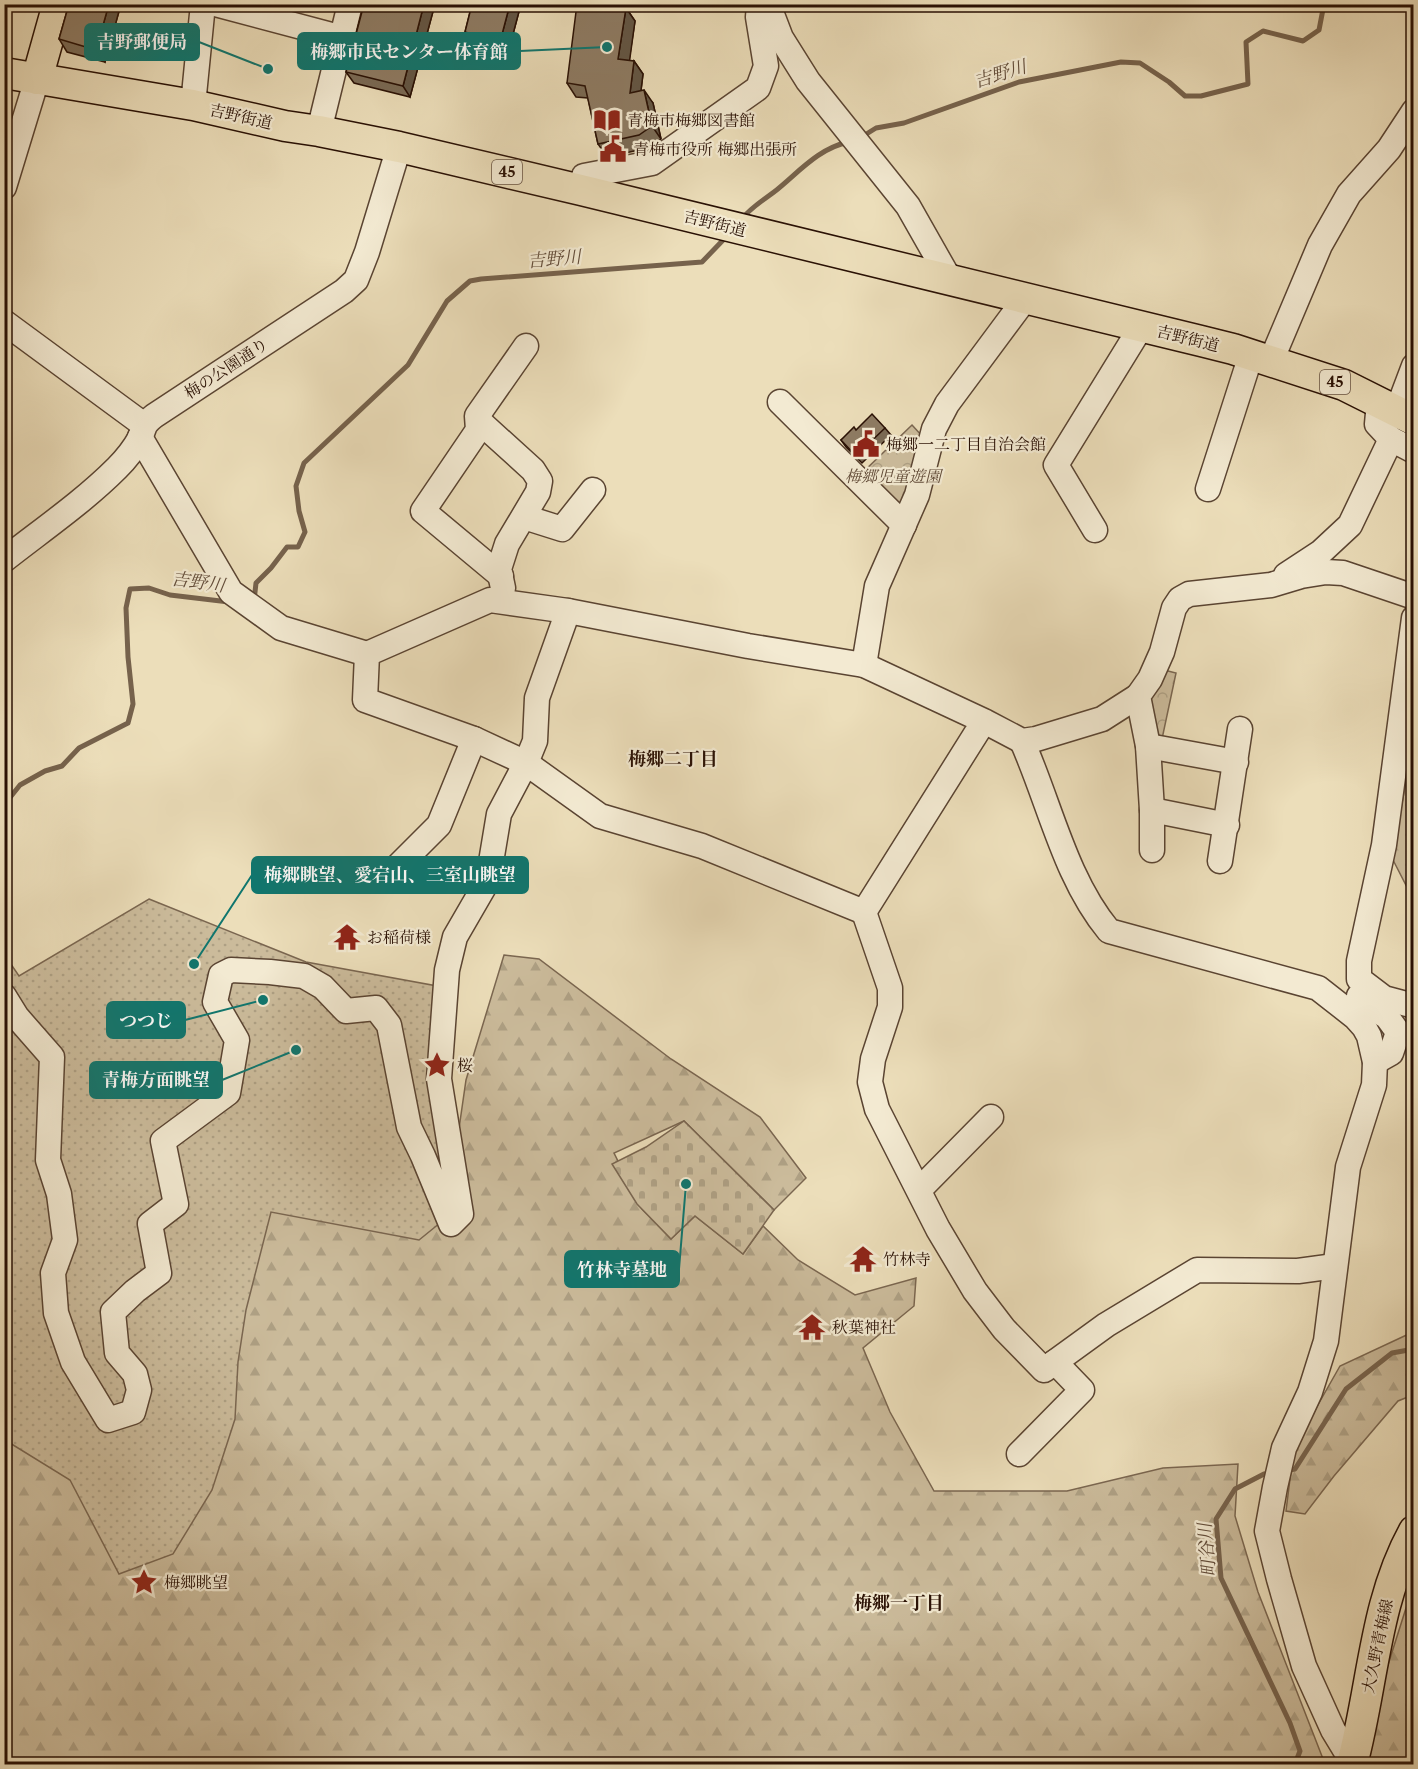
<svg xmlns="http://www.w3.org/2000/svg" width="1418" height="1769" viewBox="0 0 1418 1769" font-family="'Libre Caslon Text','Noto Serif JP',serif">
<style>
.forest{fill:url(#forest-firs);stroke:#7a6650;stroke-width:1.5}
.cemetery{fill:url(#cemetery-stones);stroke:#7a6650;stroke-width:1.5}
.park{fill:url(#park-crowns);stroke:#7a6650;stroke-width:1.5}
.garden{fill:url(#garden-dots);stroke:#7a6650;stroke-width:1.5}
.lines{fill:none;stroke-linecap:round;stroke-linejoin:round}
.stream{stroke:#76624c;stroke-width:5}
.minor-casing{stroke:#5a4432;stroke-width:27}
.major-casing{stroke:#291004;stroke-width:33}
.minor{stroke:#f3ead2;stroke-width:24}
.major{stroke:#ecdeba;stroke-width:30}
.wall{fill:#7a6a55;stroke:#291004;stroke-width:1.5}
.shaded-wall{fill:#635645;stroke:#291004;stroke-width:1.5}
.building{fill:#8e7b63;stroke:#291004;stroke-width:1.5}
.labels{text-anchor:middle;stroke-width:4.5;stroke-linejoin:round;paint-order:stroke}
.shield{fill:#f3ead2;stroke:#665142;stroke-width:1.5}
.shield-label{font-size:15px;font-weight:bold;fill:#291004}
.street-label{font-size:16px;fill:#291004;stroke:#f3ead2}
.poi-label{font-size:16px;fill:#291004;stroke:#f3ead2;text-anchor:start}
.park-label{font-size:16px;font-style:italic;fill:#624c39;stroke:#f3ead2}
.water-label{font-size:18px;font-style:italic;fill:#634d3a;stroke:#f3ead2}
.neighbourhood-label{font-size:18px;font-weight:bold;fill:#291004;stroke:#f3ead2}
.leader{fill:none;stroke:#0f766e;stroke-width:2}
.callout-dot{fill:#0f766e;stroke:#f3ead2;stroke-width:2}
.callout{fill:#0f766e;stroke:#0f766e;stroke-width:2}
.callout-label{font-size:18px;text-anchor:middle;font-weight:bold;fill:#fff}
</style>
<defs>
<pattern id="forest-firs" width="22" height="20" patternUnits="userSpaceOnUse" patternTransform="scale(1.5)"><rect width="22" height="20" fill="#cbbb9b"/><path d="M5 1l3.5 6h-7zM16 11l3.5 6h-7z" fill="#aea084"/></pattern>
<pattern id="cemetery-stones" width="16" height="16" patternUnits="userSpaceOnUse" patternTransform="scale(1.5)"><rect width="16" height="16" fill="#cbbb9b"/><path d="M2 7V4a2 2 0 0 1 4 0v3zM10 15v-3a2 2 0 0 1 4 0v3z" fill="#aea084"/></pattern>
<pattern id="park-crowns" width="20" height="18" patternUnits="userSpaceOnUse" patternTransform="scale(1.5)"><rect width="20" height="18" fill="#cbbb9b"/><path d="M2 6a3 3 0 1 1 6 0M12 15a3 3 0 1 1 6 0" fill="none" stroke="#aea084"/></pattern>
<pattern id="garden-dots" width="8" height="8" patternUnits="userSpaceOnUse" patternTransform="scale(1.5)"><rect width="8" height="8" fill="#cbbb9b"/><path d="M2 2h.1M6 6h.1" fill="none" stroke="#aea084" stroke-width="1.8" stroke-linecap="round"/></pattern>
</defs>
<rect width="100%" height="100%" fill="#ecdeba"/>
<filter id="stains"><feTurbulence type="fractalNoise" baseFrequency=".00333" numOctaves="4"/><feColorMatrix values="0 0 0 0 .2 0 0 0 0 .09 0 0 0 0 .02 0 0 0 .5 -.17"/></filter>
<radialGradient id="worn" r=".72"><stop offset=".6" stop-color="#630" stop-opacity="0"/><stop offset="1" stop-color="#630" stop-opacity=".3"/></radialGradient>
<g class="forest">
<polygon points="1413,743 1413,896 1410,893 1392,858"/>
<polygon points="504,955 539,959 671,1059 760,1117 806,1178 774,1210 684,1121 614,1153 642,1209 671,1239 695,1216 743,1254 763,1226 798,1260 855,1295 916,1278 914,1306 863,1348 890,1412 934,1491 1067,1491 1163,1468 1238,1464 1235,1516 1258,1592 1325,1764 5,1764 4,1398 122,1223 453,1170 466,1080"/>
<polygon points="1413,1332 1413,1395 1398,1401 1334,1476 1305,1514 1286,1511 1294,1447 1340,1366"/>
<polygon points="1413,1586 1413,1764 1368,1764 1374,1709"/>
</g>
<polygon class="cemetery" points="684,1121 774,1210 743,1254 695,1216 671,1239 637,1204 612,1164 646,1147"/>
<g class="park">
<polygon points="912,425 923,437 904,511 860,475"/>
<polygon points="1164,670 1176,673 1162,739 1151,739 1147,700"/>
</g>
<polygon class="garden" points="149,899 306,962 437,986 456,1210 419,1240 271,1212 246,1310 238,1362 235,1419 212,1490 173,1554 119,1574 70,1480 5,1440 4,954 19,976"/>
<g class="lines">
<g class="stream">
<polyline points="860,138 876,128 904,123 1019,82 1121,62 1140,63 1169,82 1185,96 1201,96 1248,84 1246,42 1263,31 1303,41 1319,30 1324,4"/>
<path d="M741,220C750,208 762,201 774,192C797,174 818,148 849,142"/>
<polyline points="254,601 256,583 271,568 287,547 298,547 305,532 299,511 296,486 304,463 408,365 447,301 470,281 481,279 702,262 727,236"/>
<polyline points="4,805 20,785 45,771 62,766 79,748 128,723 133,704 128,657 126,608 130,589 149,588 170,595 229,602"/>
<polyline points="1284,1471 1295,1469 1346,1389 1392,1353 1414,1349"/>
<polyline points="1272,1473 1264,1474 1235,1489 1216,1519 1221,1578 1290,1723 1300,1751 1295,1764"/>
</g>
<defs>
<g id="minor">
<polyline points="215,4 343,38"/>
<polyline points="768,4 781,38 808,81 908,206 950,280"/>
<polyline points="193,105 203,4"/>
<polyline points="319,131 350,4"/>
<polyline points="4,187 37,79"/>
<polyline points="581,190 584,176 652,163 758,88 766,66 758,17 759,4"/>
<polyline points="4,322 144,425"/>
<polyline points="1271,361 1320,245 1349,194 1389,149 1414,111"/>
<polyline points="780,402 904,525"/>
<polyline points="1379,402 1377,424 1391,439 1414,451"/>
<polyline points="1397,411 1414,366"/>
<polyline points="479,421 533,470 540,481 538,492 507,544 499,569 503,588"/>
<polyline points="140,437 231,592 281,628 367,654"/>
<polyline points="1208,489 1251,355"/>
<polyline points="524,517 562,529 593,490"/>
<polyline points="1095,530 1056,465 1141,327"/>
<path d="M4,560C42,530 83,502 117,468C126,459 134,449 140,438C146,425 142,426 154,416L344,291L356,280L367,252L399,147"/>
<polyline points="1286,575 1321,552 1350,525 1391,439"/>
<polyline points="501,576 423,511 478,430 477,416 526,346"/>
<polyline points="1414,618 1384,845 1359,961 1359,979 1384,998 1414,1006"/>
<polyline points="864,665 877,586 917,495 934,429 947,404 1025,299"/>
<polyline points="984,721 864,912 702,846 600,816 526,763 474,739 365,700 367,654 490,600 568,611 748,646 864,665 984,721 1022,741 1036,739 1102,719 1138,696"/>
<path d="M1022,741C1050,804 1065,878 1109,931L1318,988L1355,1017L1364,1027L1369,1036L1375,1062L1374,1085L1348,1167L1326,1341L1310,1392L1284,1448L1275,1487L1267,1531L1279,1579L1304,1666L1333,1730L1353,1763"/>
<polyline points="1148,746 1236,762"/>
<polyline points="1152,810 1227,825"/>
<polyline points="1152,850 1152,810 1148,746 1138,696 1150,679 1162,652 1174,608 1180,599 1189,594 1271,585 1301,576 1326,572 1343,573 1414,597"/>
<polyline points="1220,861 1240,729"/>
<polyline points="398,866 439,825 474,739"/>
<polyline points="864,912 890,988 890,1007 873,1059 870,1082 877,1109 938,1229 975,1291 1004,1329 1044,1370 1106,1325 1197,1270 1298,1271 1335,1266"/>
<polyline points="4,996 17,1017 52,1057 48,1160 59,1194 65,1240 53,1273 56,1313 73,1362 108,1420 133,1412 139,1390 135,1374 117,1353 113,1312 135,1291 159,1273 150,1224 176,1204 163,1141 228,1093 237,1040 215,1002 221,975 231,970 270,972 304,976 323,987 346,1011 376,1008 389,1025 409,1127 423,1156 451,1224 461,1214 439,1079 447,970 455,937 488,880 499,814 526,763 535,741 537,698 568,611"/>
<polyline points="1359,996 1365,1003 1387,1017 1398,1032 1391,1053 1375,1062"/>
<polyline points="919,1190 991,1117"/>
<polyline points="1019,1454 1082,1390 1055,1362"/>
</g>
<g id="major">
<polyline points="4,73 193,105 285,126 319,131 399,147 581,190 1201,341 1233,349 1344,385 1414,420"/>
<polyline points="37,79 58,4"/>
<path d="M1352,1764C1373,1687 1374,1603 1414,1531"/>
</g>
</defs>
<use href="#minor" class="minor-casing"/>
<use href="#major" class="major-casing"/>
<use href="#minor" class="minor"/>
<use href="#major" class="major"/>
</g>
<g class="wall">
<polygon points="69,4 121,4 105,62 67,52 59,39"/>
<polygon points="364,4 435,4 410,97 354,83 346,72"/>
<polygon points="472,4 521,4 508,53 472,43 465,32"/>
<polygon points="626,8 635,21 629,61 634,61 643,74 641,91 653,103 661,139 648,148 607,157 598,144 588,98 576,97 567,83"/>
<polygon points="885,428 891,435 862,463 846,447 841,440 856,430"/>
</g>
<g class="shaded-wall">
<polygon points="109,4 121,4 105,62 96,50"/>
<polygon points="424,4 435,4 410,97 403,86"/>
<polygon points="510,4 521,4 508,53 500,42"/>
<polygon points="626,8 635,21 628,72 618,59"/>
<polygon points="634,61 643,74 639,106 630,93"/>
<polygon points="644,90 653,103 661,139 652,126"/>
</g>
<g class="building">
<polygon points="69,4 109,4 96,50 59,39"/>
<polygon points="364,4 424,4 403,86 346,72"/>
<polygon points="472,4 510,4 500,42 465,32"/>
<polygon points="577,4 600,4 626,8 618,59 634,61 630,93 644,90 652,126 639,135 598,144 585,86 567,83"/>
<polygon points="872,414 885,428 856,456 841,440 854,427 856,430"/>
</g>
<defs>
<symbol id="library-bare" viewBox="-9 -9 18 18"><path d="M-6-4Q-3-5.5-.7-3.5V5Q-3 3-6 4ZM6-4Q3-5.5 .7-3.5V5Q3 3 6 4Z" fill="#8f2418" stroke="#f3ead2" stroke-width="2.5" paint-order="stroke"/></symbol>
<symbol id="civic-bare" viewBox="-9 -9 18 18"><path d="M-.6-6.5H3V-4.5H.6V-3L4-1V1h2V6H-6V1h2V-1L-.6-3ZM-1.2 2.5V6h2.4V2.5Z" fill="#8f2418" stroke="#f3ead2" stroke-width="2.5" paint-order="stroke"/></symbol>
<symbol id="temple-bare" viewBox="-9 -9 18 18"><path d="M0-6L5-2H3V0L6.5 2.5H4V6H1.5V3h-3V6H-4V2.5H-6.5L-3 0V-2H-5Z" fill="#8f2418" stroke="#f3ead2" stroke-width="2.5" paint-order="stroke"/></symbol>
<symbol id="sight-bare" viewBox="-9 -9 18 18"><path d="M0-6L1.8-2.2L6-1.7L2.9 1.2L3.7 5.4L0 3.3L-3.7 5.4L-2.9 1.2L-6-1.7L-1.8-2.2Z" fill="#8f2418" stroke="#f3ead2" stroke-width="2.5" paint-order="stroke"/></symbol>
</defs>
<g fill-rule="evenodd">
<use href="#library-bare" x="588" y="101" width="38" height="38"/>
<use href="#civic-bare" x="594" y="130" width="38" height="38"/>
<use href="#civic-bare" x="847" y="425" width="38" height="38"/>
<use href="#temple-bare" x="328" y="918" width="38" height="38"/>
<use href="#sight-bare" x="418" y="1046" width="38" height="38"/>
<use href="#temple-bare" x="844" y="1240" width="38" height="38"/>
<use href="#temple-bare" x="793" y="1308" width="38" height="38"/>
<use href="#sight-bare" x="125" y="1563" width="38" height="38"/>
</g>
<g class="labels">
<g class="shield">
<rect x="492" y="160" width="30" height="24" rx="4.5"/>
<rect x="1320" y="370" width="30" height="24" rx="4.5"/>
</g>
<g class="shield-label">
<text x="507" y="177">45</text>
<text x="1335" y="387">45</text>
</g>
<g class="street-label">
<text transform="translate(241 116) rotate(13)" y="6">吉野街道</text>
<text transform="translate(715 223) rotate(14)" y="6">吉野街道</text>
<text transform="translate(1188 338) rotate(14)" y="6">吉野街道</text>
<text transform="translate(226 368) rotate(-33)" y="6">梅の公園通り</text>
<text transform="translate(1377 1646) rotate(-78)" y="6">大久野青梅線</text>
</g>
<g class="poi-label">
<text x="627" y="126">青梅市梅郷図書館</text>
<text x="633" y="155">青梅市役所 梅郷出張所</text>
<text x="886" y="450">梅郷一二丁目自治会館</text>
<text x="367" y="943">お稲荷様</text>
<text x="457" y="1071">桜</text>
<text x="883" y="1265">竹林寺</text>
<text x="832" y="1333">秋葉神社</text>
<text x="164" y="1588">梅郷眺望</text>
</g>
<g class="park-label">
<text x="893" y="482">梅郷児童遊園</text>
</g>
<g class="water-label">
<text transform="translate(1000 74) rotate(-17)" y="6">吉野川</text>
<text transform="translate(554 259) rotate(-5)" y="6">吉野川</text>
<text transform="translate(198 582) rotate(8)" y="6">吉野川</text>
<text transform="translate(1207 1550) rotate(-95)" y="6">町谷川</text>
</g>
<g class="neighbourhood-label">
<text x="673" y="765">梅郷二丁目</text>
<text x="899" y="1609">梅郷一丁目</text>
</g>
</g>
<path class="leader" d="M268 69L199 42M607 47L520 51M194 964L252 875M263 1000L185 1020M296 1050L222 1080M686 1184L679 1269"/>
<g class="callout-dot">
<circle cx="268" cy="69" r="6"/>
<circle cx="607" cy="47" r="6"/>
<circle cx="194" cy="964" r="6"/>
<circle cx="263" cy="1000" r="6"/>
<circle cx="296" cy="1050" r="6"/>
<circle cx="686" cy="1184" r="6"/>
</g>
<g class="callout">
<rect x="85" y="24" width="114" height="36" rx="6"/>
<rect x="298" y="33" width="222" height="36" rx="6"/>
<rect x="252" y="857" width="276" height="36" rx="6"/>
<rect x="107" y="1002" width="78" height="36" rx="6"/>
<rect x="90" y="1062" width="132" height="36" rx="6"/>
<rect x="565" y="1251" width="114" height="36" rx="6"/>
</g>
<g class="callout-label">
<text x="142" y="48">吉野郵便局</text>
<text x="409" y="58">梅郷市民センター体育館</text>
<text x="390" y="881">梅郷眺望、愛宕山、三室山眺望</text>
<text x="146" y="1027">つつじ</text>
<text x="156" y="1086">青梅方面眺望</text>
<text x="622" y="1276">竹林寺墓地</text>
</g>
<rect width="1418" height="1769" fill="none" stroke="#ecdeba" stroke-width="24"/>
<rect x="6" y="6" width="1406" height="1757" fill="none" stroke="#291004" stroke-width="3"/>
<rect x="12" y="12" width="1394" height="1745" fill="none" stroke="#291004" stroke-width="1.5"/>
<rect width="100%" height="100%" filter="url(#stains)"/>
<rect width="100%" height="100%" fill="url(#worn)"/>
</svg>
